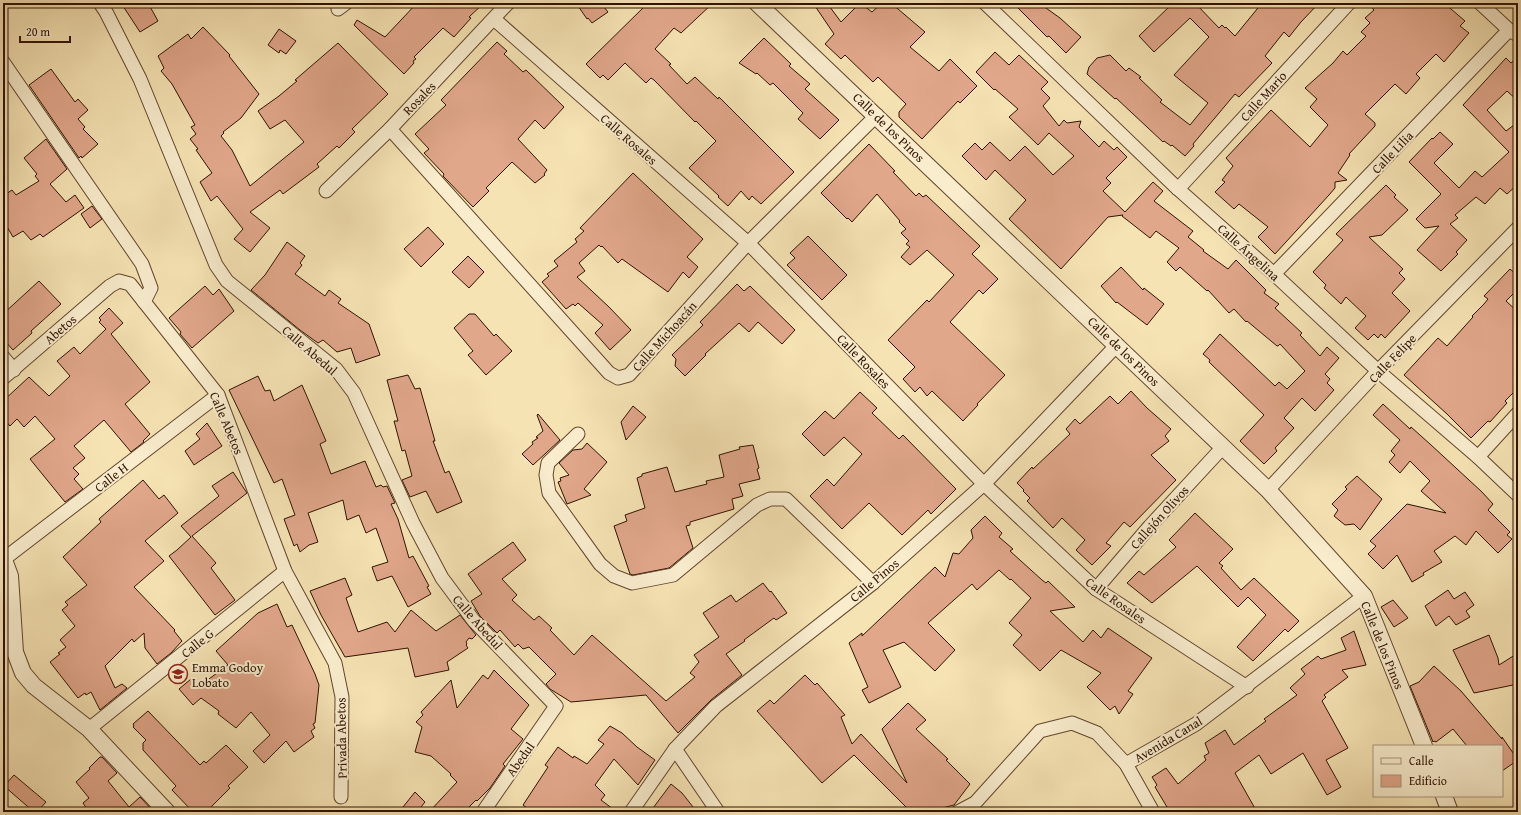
<svg xmlns="http://www.w3.org/2000/svg" width="1521" height="815" viewBox="0 0 1521 815" font-family="'Gentium Book Plus',serif">
<style>
.building{fill:#e1a78b;stroke:#301200}
.lines{fill:none;stroke-linecap:round;stroke-linejoin:round}
.minor-casing{stroke:#62462d;stroke-width:15}
.tertiary-casing{stroke:#62462d;stroke-width:18}
.minor{stroke:#f9edce;stroke-width:13}
.tertiary{stroke:#f9edce;stroke-width:16}
.labels{text-anchor:middle;stroke-width:4;stroke-linejoin:round;paint-order:stroke}
.street-label{font-size:13px;fill:#301200;stroke:#f9edce}
.poi-label{font-size:13px;fill:#301200;stroke:#f9edce;text-anchor:start}
</style>
<rect width="100%" height="100%" fill="#f6e3b4"/>
<filter id="stains"><feTurbulence type="fractalNoise" baseFrequency=".005" numOctaves="4"/><feColorMatrix values="0 0 0 0 .2 0 0 0 0 .09 0 0 0 0 .02 0 0 0 .5 -.17"/></filter>
<radialGradient id="worn" r=".72"><stop offset=".6" stop-color="#630" stop-opacity="0"/><stop offset="1" stop-color="#630" stop-opacity=".3"/></radialGradient>
<g class="building">
<polygon points="121,3 148,3 158,21 140,32"/>
<polygon points="417,3 484,3 469,17 471,18 454,37 443,28 414,57 416,59 413,61 414,63 404,74 354,25 357,20 385,37"/>
<polygon points="576,3 609,3 604,7 608,12 592,23 588,18 587,19"/>
<polygon points="648,3 713,3 681,33 674,28 655,49 671,64 669,65 687,84 695,77 718,99 719,97 794,172 761,204 752,196 749,200 741,191 728,206 718,197 719,196 689,168 716,141 696,121 695,122 654,80 651,78 646,83 625,63 608,80 603,75 600,78 586,64"/>
<polygon points="813,3 827,3 841,22 860,3 872,12 882,3 891,3 925,32 910,47 939,71 950,59 977,86 960,103 958,101 922,139 899,117 899,112 906,104 878,77 873,82 845,55 841,59 825,44 834,34"/>
<polygon points="1013,3 1039,3 1060,18 1081,37 1066,53 1049,36 1047,37"/>
<polygon points="1173,3 1195,3 1219,28 1222,25 1225,28 1226,27 1235,36 1262,3 1319,3 1301,22 1289,37 1284,32 1265,56 1272,63 1239,97 1235,94 1193,144 1194,146 1185,156 1172,145 1171,146 1164,141 1163,142 1116,98 1115,99 1087,74 1089,67 1097,58 1110,55 1126,71 1129,68 1141,77 1139,78 1162,100 1160,102 1190,125 1208,103 1174,75 1209,37 1190,18 1154,52 1139,36"/>
<polygon points="1368,3 1444,3 1465,21 1460,26 1469,33 1444,62 1436,54 1416,74 1420,78 1406,94 1395,84 1365,114 1375,123 1375,126 1349,154 1350,155 1338,173 1347,180 1335,182 1335,188 1329,195 1275,254 1258,237 1268,227 1239,204 1234,209 1215,192 1225,182 1222,180 1233,166 1226,158 1271,110 1310,147 1328,125 1310,107 1317,99 1305,88 1333,63 1343,51 1347,55 1366,36 1361,32 1370,23 1365,18 1374,10"/>
<polygon points="203,27 230,55 229,56 259,94 241,118 223,132 224,133 221,136 232,150 250,186 304,142 285,120 270,129 258,111 279,96 297,81 295,80 338,43 388,94 352,129 355,132 339,148 337,146 317,164 319,167 283,194 280,190 250,212 270,228 250,252 234,239 243,229 217,196 211,201 200,182 212,173 196,150 198,149 190,139 196,134 191,127 195,125 172,84 161,71 164,68 158,56 188,34 191,39"/>
<polygon points="279,29 296,41 286,54 280,50 279,53 268,45"/>
<polygon points="764,38 791,64 789,66 810,84 805,89 839,120 820,139 798,119 803,113 773,83 770,85 757,73 756,74 739,63"/>
<polygon points="497,42 507,51 504,54 523,72 526,70 564,107 544,129 535,120 518,139 547,170 544,174 545,175 535,183 512,162 486,188 489,191 473,207 443,176 444,174 424,153 429,149 415,134 446,105 441,100"/>
<polygon points="995,52 1009,65 1019,55 1048,82 1041,89 1050,98 1043,106 1059,126 1064,120 1067,123 1081,121 1079,127 1099,147 1104,141 1114,150 1117,147 1127,157 1106,178 1111,183 1103,191 1125,212 1153,182 1163,191 1154,201 1193,231 1188,237 1204,250 1203,251 1228,269 1236,260 1266,290 1264,293 1279,304 1275,308 1302,333 1300,335 1320,356 1327,347 1339,358 1325,374 1330,379 1327,383 1334,390 1315,411 1302,398 1284,418 1294,428 1275,448 1277,451 1264,464 1240,441 1264,415 1209,362 1210,360 1203,354 1220,334 1275,386 1279,382 1287,389 1305,371 1280,344 1278,346 1277,346 1247,321 1246,322 1234,309 1229,313 1208,290 1207,291 1180,267 1176,271 1167,262 1179,248 1156,231 1150,238 1122,216 1123,215 1108,217 1061,269 1009,219 1026,200 995,170 986,180 962,156 975,143 982,150 990,142 1010,161 1025,146 1053,175 1074,156 1049,133 1038,145 1009,117 1018,109 995,89 994,90 976,72"/>
<polygon points="1518,57 1518,101 1507,91 1487,110 1506,131 1518,122 1518,184 1507,194 1500,188 1485,204 1476,197 1455,215 1458,218 1450,224 1467,240 1456,252 1458,254 1441,271 1417,250 1439,226 1425,228 1416,219 1441,194 1409,162 1432,138 1433,139 1440,132 1453,144 1434,163 1459,188 1475,171 1482,177 1509,152 1463,105 1506,58 1511,63"/>
<polygon points="51,69 75,102 78,99 88,110 78,119 85,127 83,129 98,144 82,158 81,156 79,158 29,85"/>
<polygon points="46,139 67,169 50,184 66,202 75,195 84,208 43,237 40,234 31,240 23,231 13,237 3,220 3,196 12,190 16,195 39,181 35,176 37,174 24,158"/>
<polygon points="869,144 895,171 893,172 916,196 919,193 923,197 926,195 980,246 972,254 998,279 983,294 979,290 950,322 1005,375 977,404 978,405 963,421 932,391 927,396 920,387 915,392 903,379 915,367 888,340 927,300 929,302 954,275 927,250 910,265 901,257 910,247 906,244 909,241 901,233 906,229 899,222 900,221 877,194 852,222 848,218 847,219 821,193"/>
<polygon points="633,173 703,239 687,257 698,267 689,278 683,272 668,292 622,259 618,263 602,246 601,247 599,245 579,263 585,271 577,277 609,307 631,330 610,350 595,333 603,325 578,303 575,306 573,304 566,309 542,282 549,276 547,274 558,266 554,261 577,242 575,239 584,231 580,228"/>
<polygon points="1386,185 1396,195 1394,197 1408,210 1382,235 1369,237 1403,269 1399,273 1405,279 1392,293 1410,311 1385,338 1381,334 1378,338 1374,334 1368,340 1355,328 1366,316 1346,297 1341,304 1324,288 1326,285 1313,272 1343,240 1336,234"/>
<polygon points="92,206 102,219 90,228 81,214"/>
<polygon points="428,227 444,244 421,267 404,249"/>
<polygon points="808,236 847,275 822,300 787,265 795,258 790,253"/>
<polygon points="287,242 305,256 300,263 302,265 295,274 325,296 329,290 341,299 338,303 369,324 380,355 356,363 351,348 337,352 323,340 318,343 300,330 251,290 265,275"/>
<polygon points="468,256 484,272 469,288 452,272"/>
<polygon points="1121,267 1143,290 1144,288 1164,304 1147,325 1117,302 1116,303 1101,286"/>
<polygon points="1510,269 1518,276 1518,289 1506,301 1518,312 1518,388 1505,401 1507,403 1490,422 1488,421 1471,438 1447,414 1404,375 1438,338 1447,346 1473,317 1472,316 1484,304 1488,299 1484,296"/>
<polygon points="39,281 61,304 31,331 32,333 13,350 3,339 3,314"/>
<polygon points="737,284 744,291 750,286 795,330 782,344 758,322 749,332 739,323 705,354 706,355 685,376 675,366 676,359 672,355 703,325 700,322"/>
<polygon points="205,286 213,295 219,289 234,311 192,348 180,334 181,332 169,318"/>
<polygon points="109,308 123,323 111,334 150,382 125,404 150,434 143,441 144,442 131,452 104,420 74,446 85,458 73,468 79,474 74,479 83,489 65,502 30,459 55,439 35,416 24,427 17,419 10,426 3,418 3,401 29,377 49,396 70,376 57,361 74,347 80,354 106,329 99,322 101,320 99,318"/>
<polygon points="469,314 475,314 494,336 496,334 512,351 486,375 468,355 473,351 454,328"/>
<polygon points="408,375 415,389 420,388 435,441 433,441 445,473 449,471 462,502 437,513 426,491 410,497 402,480 412,476 405,450 402,451 394,421 398,421 387,380"/>
<polygon points="258,376 265,391 270,390 274,401 302,385 326,441 320,444 331,474 365,461 376,487 381,485 383,487 387,486 395,503 391,504 398,519 409,558 413,556 429,586 427,587 431,594 408,607 392,576 377,581 372,567 388,562 376,528 366,533 359,515 347,520 343,500 308,513 318,542 309,545 300,552 297,544 294,546 284,519 295,515 282,479 274,483 229,390"/>
<polygon points="1131,391 1147,408 1171,429 1165,436 1169,441 1151,455 1176,480 1130,527 1124,522 1106,543 1111,546 1092,565 1076,550 1085,540 1062,518 1053,528 1027,501 1030,498 1023,491 1024,490 1017,483 1032,467 1033,469 1070,434 1066,429 1075,419 1080,424 1110,396 1118,404"/>
<polygon points="860,392 877,408 872,413 899,439 903,435 956,489 931,514 928,510 902,535 869,503 842,529 810,496 827,479 834,486 862,454 844,437 824,456 802,434 825,411 834,419"/>
<polygon points="1383,404 1410,429 1411,427 1430,444 1482,492 1493,504 1488,510 1510,532 1507,535 1512,539 1498,553 1476,531 1466,545 1455,536 1434,551 1442,562 1423,573 1424,575 1412,582 1397,555 1383,569 1368,554 1376,546 1370,541 1407,504 1446,513 1421,491 1430,481 1410,461 1400,473 1389,462 1395,455 1391,451 1400,440 1373,415"/>
<polygon points="633,406 646,417 626,440 621,422"/>
<polygon points="538,414 560,440 533,465 522,454 533,444 532,442 538,438 536,437 543,431 537,415"/>
<polygon points="207,423 222,446 194,465 185,451 200,439 196,434"/>
<polygon points="587,443 607,462 584,489 591,495 567,504 558,482 561,481 560,478 569,475 559,463 573,450 582,449"/>
<polygon points="753,445 759,468 757,469 760,479 739,484 743,496 732,499 734,509 690,522 690,525 686,526 693,548 669,568 633,575 630,574 614,526 627,521 625,515 645,508 637,478 642,476 642,474 667,467 675,492 707,484 706,481 724,477 719,455 740,449 739,447"/>
<polygon points="233,472 247,493 192,536 216,563 211,568 235,600 215,615 169,556 177,550 191,537 181,526 219,496 212,486"/>
<polygon points="1357,476 1382,499 1360,530 1354,524 1345,525 1334,516 1338,510 1332,504 1347,489 1345,487"/>
<polygon points="143,480 159,499 164,495 178,513 145,541 164,561 134,587 175,630 174,631 182,641 171,653 157,664 145,648 144,633 134,642 132,639 105,666 115,688 122,684 127,688 100,710 91,692 86,695 85,693 78,698 50,662 60,654 58,653 66,647 60,640 75,626 62,610 68,605 65,602 87,585 63,557 101,522 99,519"/>
<polygon points="1195,513 1233,549 1219,563 1223,566 1221,568 1241,590 1254,578 1299,621 1288,632 1285,629 1253,661 1237,647 1266,615 1248,597 1238,607 1197,566 1152,603 1127,583 1139,571 1144,575 1176,547 1169,540"/>
<polygon points="985,516 1002,533 999,537 1013,549 1010,551 1042,580 1046,583 1048,581 1075,607 1050,611 1083,642 1093,630 1101,638 1108,628 1152,658 1128,691 1133,694 1119,714 1115,706 1110,710 1087,687 1101,673 1061,650 1040,671 1013,645 1022,635 1009,623 1031,598 1011,579 1010,580 999,570 977,590 972,584 928,623 955,650 935,671 904,642 883,650 901,687 869,703 862,690 868,687 849,643 862,633 862,636 935,567 945,577 953,553 959,554 973,538 971,530"/>
<polygon points="513,542 526,560 502,579 517,595 512,600 534,620 539,616 552,628 550,630 574,655 592,635 666,701 695,677 690,673 699,662 694,655 719,637 703,613 731,595 736,602 763,583 770,592 771,591 787,613 776,620 774,618 744,640 745,641 726,654 742,675 711,700 678,733 646,695 571,702 550,689 546,684 556,674 529,647 523,649 518,644 515,647 500,630 497,633 480,616 471,601 482,594 468,574"/>
<polygon points="345,578 352,595 346,598 358,632 387,622 395,632 411,610 436,631 460,615 476,635 472,639 469,638 466,642 467,644 466,645 468,648 447,662 449,670 415,677 408,648 345,657 321,615 310,591"/>
<polygon points="1448,590 1454,599 1465,592 1474,605 1466,611 1470,617 1456,625 1449,616 1436,626 1425,606"/>
<polygon points="1393,600 1408,618 1394,627 1381,607"/>
<polygon points="277,604 287,627 292,625 315,674 319,685 315,723 313,724 315,728 311,731 314,737 294,752 286,741 264,763 253,751 270,735 251,712 236,728 218,714 219,711 201,698 193,705 179,689 191,679 198,687 228,665 216,651 258,613"/>
<polygon points="1354,631 1366,665 1342,670 1348,677 1324,695 1326,697 1322,701 1348,748 1326,760 1341,787 1327,795 1303,753 1271,774 1259,755 1235,773 1257,812 1170,812 1155,787 1157,785 1152,777 1166,768 1178,784 1206,760 1204,756 1209,753 1205,743 1225,730 1234,745 1266,721 1264,719 1297,695 1290,688 1305,674 1301,669 1318,656 1321,659 1346,650 1341,638"/>
<polygon points="1489,635 1498,658 1499,665 1518,653 1518,684 1474,693 1453,650"/>
<polygon points="1434,666 1461,691 1502,739 1502,737 1518,760 1502,771 1502,746 1467,746 1453,729 1436,742 1434,741 1433,742 1410,686 1419,682"/>
<polygon points="494,670 529,705 511,729 523,739 503,764 505,766 490,788 477,801 476,800 464,812 429,812 457,782 450,775 451,774 431,756 415,752 422,727 416,722 423,715 421,712 451,680 457,708 483,675 488,679"/>
<polygon points="805,675 815,685 817,683 845,715 841,717 852,744 861,734 907,783 882,729 908,703 926,720 916,729 948,759 946,760 970,784 954,805 927,812 911,812 854,755 822,783 757,711 770,700 774,704"/>
<polygon points="148,711 200,765 204,761 206,763 226,745 248,767 228,786 230,788 206,812 193,812 172,790 176,786 143,750 143,743 146,740 133,727 134,726 133,724"/>
<polygon points="610,726 622,733 637,747 655,760 638,785 614,759 595,785 605,795 601,800 617,812 532,812 523,805 548,767 545,765 558,747 573,758 574,756 587,764 604,744 598,740"/>
<polygon points="100,757 102,757 117,773 108,781 129,807 140,797 154,812 89,812 83,803 89,798 76,782 90,769 89,768"/>
<polygon points="14,775 46,802 37,812 34,812 4,786"/>
<polygon points="671,784 682,793 697,812 650,812"/>
<polygon points="415,792 425,802 417,812 399,812"/>
</g>
<g class="lines">
<defs>
<g id="minor">
<polyline points="100,3 106,12 140,79 216,265 227,281 336,369 354,393 413,523 442,578 474,621 556,706 483,812"/>
<polyline points="985,3 1178,189 1274,274 1378,371 1478,457 1518,495"/>
<polyline points="1480,3 1509,30 1518,35"/>
<polyline points="338,9 346,3"/>
<polyline points="494,19 748,243 984,484 1096,589 1247,687"/>
<polyline points="3,62 142,264 151,288 144,302"/>
<polyline points="390,129 609,373 618,378 629,375 748,243 877,115"/>
<polyline points="1178,189 1349,3"/>
<polyline points="326,191 390,129 508,3"/>
<polyline points="1274,274 1509,30"/>
<polyline points="3,357 14,370"/>
<polyline points="3,378 110,286 119,281 130,284 218,395 285,571 335,663 342,697 341,797"/>
<polyline points="578,434 548,463 546,475 549,493 600,564 614,576 632,583 673,575 757,505 770,499 786,499 873,583"/>
<polyline points="1478,457 1518,413"/>
<polyline points="1268,490 1378,371 1518,228"/>
<polyline points="4,559 218,395"/>
<polyline points="1096,589 1150,526 1223,447"/>
<polyline points="89,729 285,571"/>
<polyline points="675,749 718,812"/>
<polyline points="1126,764 1196,724 1364,596"/>
<polyline points="631,812 675,749 716,706 873,583 984,484 1117,345"/>
<polyline points="958,812 975,803 1040,731 1072,723 1097,733 1126,764 1153,812"/>
</g>
<g id="tertiary">
<polyline points="757,3 1268,490 1364,596 1424,746"/>
<polyline points="3,557 10,576 15,652 23,673 34,686 89,729 167,812"/>
<polyline points="1444,796 1450,812"/>
</g>
</defs>
<use href="#minor" class="minor-casing"/>
<use href="#tertiary" class="tertiary-casing"/>
<use href="#minor" class="minor"/>
<use href="#tertiary" class="tertiary"/>
</g>
<defs>
<symbol id="school-ring" viewBox="-11 -11 22 22"><circle r="9.5" fill="#f9edce" stroke="#8f2418" stroke-width="1.5"/><path d="M0-5L7-2L0 1L-7-2ZM-4 1L0 2.5L4 1V4Q0 6-4 4Z" fill="#8f2418"/></symbol>
</defs>
<g fill-rule="evenodd">
<use href="#school-ring" x="167" y="663" width="22" height="22"/>
</g>
<g class="labels">
<g class="street-label">
<text transform="translate(1263 96) rotate(-48)" y="5">Calle Mario</text>
<text transform="translate(419 98) rotate(-46)" y="5">Rosales</text>
<text transform="translate(889 127) rotate(44)" y="5">Calle de los Pinos</text>
<text transform="translate(629 139) rotate(41)" y="5">Calle Rosales</text>
<text transform="translate(1392 152) rotate(-46)" y="5">Calle Lilia</text>
<text transform="translate(1249 252) rotate(42)" y="5">Calle Ángelina</text>
<text transform="translate(60 329) rotate(-41)" y="5">Abetos</text>
<text transform="translate(664 336) rotate(-48)" y="5">Calle Michoacán</text>
<text transform="translate(310 350) rotate(41)" y="5">Calle Abedul</text>
<text transform="translate(1124 351) rotate(44)" y="5">Calle de los Pinos</text>
<text transform="translate(1392 358) rotate(-46)" y="5">Calle Felipe</text>
<text transform="translate(864 361) rotate(46)" y="5">Calle Rosales</text>
<text transform="translate(227 423) rotate(67)" y="5">Calle Abetos</text>
<text transform="translate(111 477) rotate(-38)" y="5">Calle H</text>
<text transform="translate(1159 517) rotate(-48)" y="5">Callejón Olivos</text>
<text transform="translate(874 580) rotate(-40)" y="5">Calle Pinos</text>
<text transform="translate(1116 600) rotate(35)" y="5">Calle Rosales</text>
<text transform="translate(478 622) rotate(49)" y="5">Calle Abedul</text>
<text transform="translate(197 643) rotate(-39)" y="5">Calle G</text>
<text transform="translate(1383 645) rotate(68)" y="5">Calle de los Pinos</text>
<text transform="translate(341 738) rotate(-91)" y="5">Privada Abetos</text>
<text transform="translate(1168 739) rotate(-31)" y="5">Avenida Canal</text>
<text transform="translate(520 759) rotate(-55)" y="5">Abedul</text>
</g>
<g class="poi-label">
<text x="192" y="672">Emma Godoy<tspan x="192" dy="15">Lobato</tspan></text>
</g>
</g>
<rect width="1521" height="815" fill="none" stroke="#f6e3b4" stroke-width="16"/>
<rect x="4" y="4" width="1513" height="807" fill="none" stroke="#301200" stroke-width="2"/>
<rect x="8" y="8" width="1505" height="799" fill="none" stroke="#301200"/>
<rect x="1373" y="745" width="130" height="52" fill="#f9edce" stroke="#a9957c"/>
<rect x="1381" y="758" width="20" height="6" fill="#f9edce" stroke="#a9957c"/>
<text x="1409" y="765" font-size="12" fill="#301200">Calle</text>
<rect x="1381" y="775" width="20" height="12" fill="#e1a78b" stroke="#a9957c"/>
<text x="1409" y="785" font-size="12" fill="#301200">Edificio</text>
<path d="M20 36v6h50v-6" fill="none" stroke="#301200" stroke-width="2"/>
<text x="26" y="36" font-size="12" fill="#301200" stroke="#f9edce" stroke-width="3" paint-order="stroke">20 m</text>
<rect width="100%" height="100%" filter="url(#stains)"/>
<rect width="100%" height="100%" fill="url(#worn)"/>
</svg>
